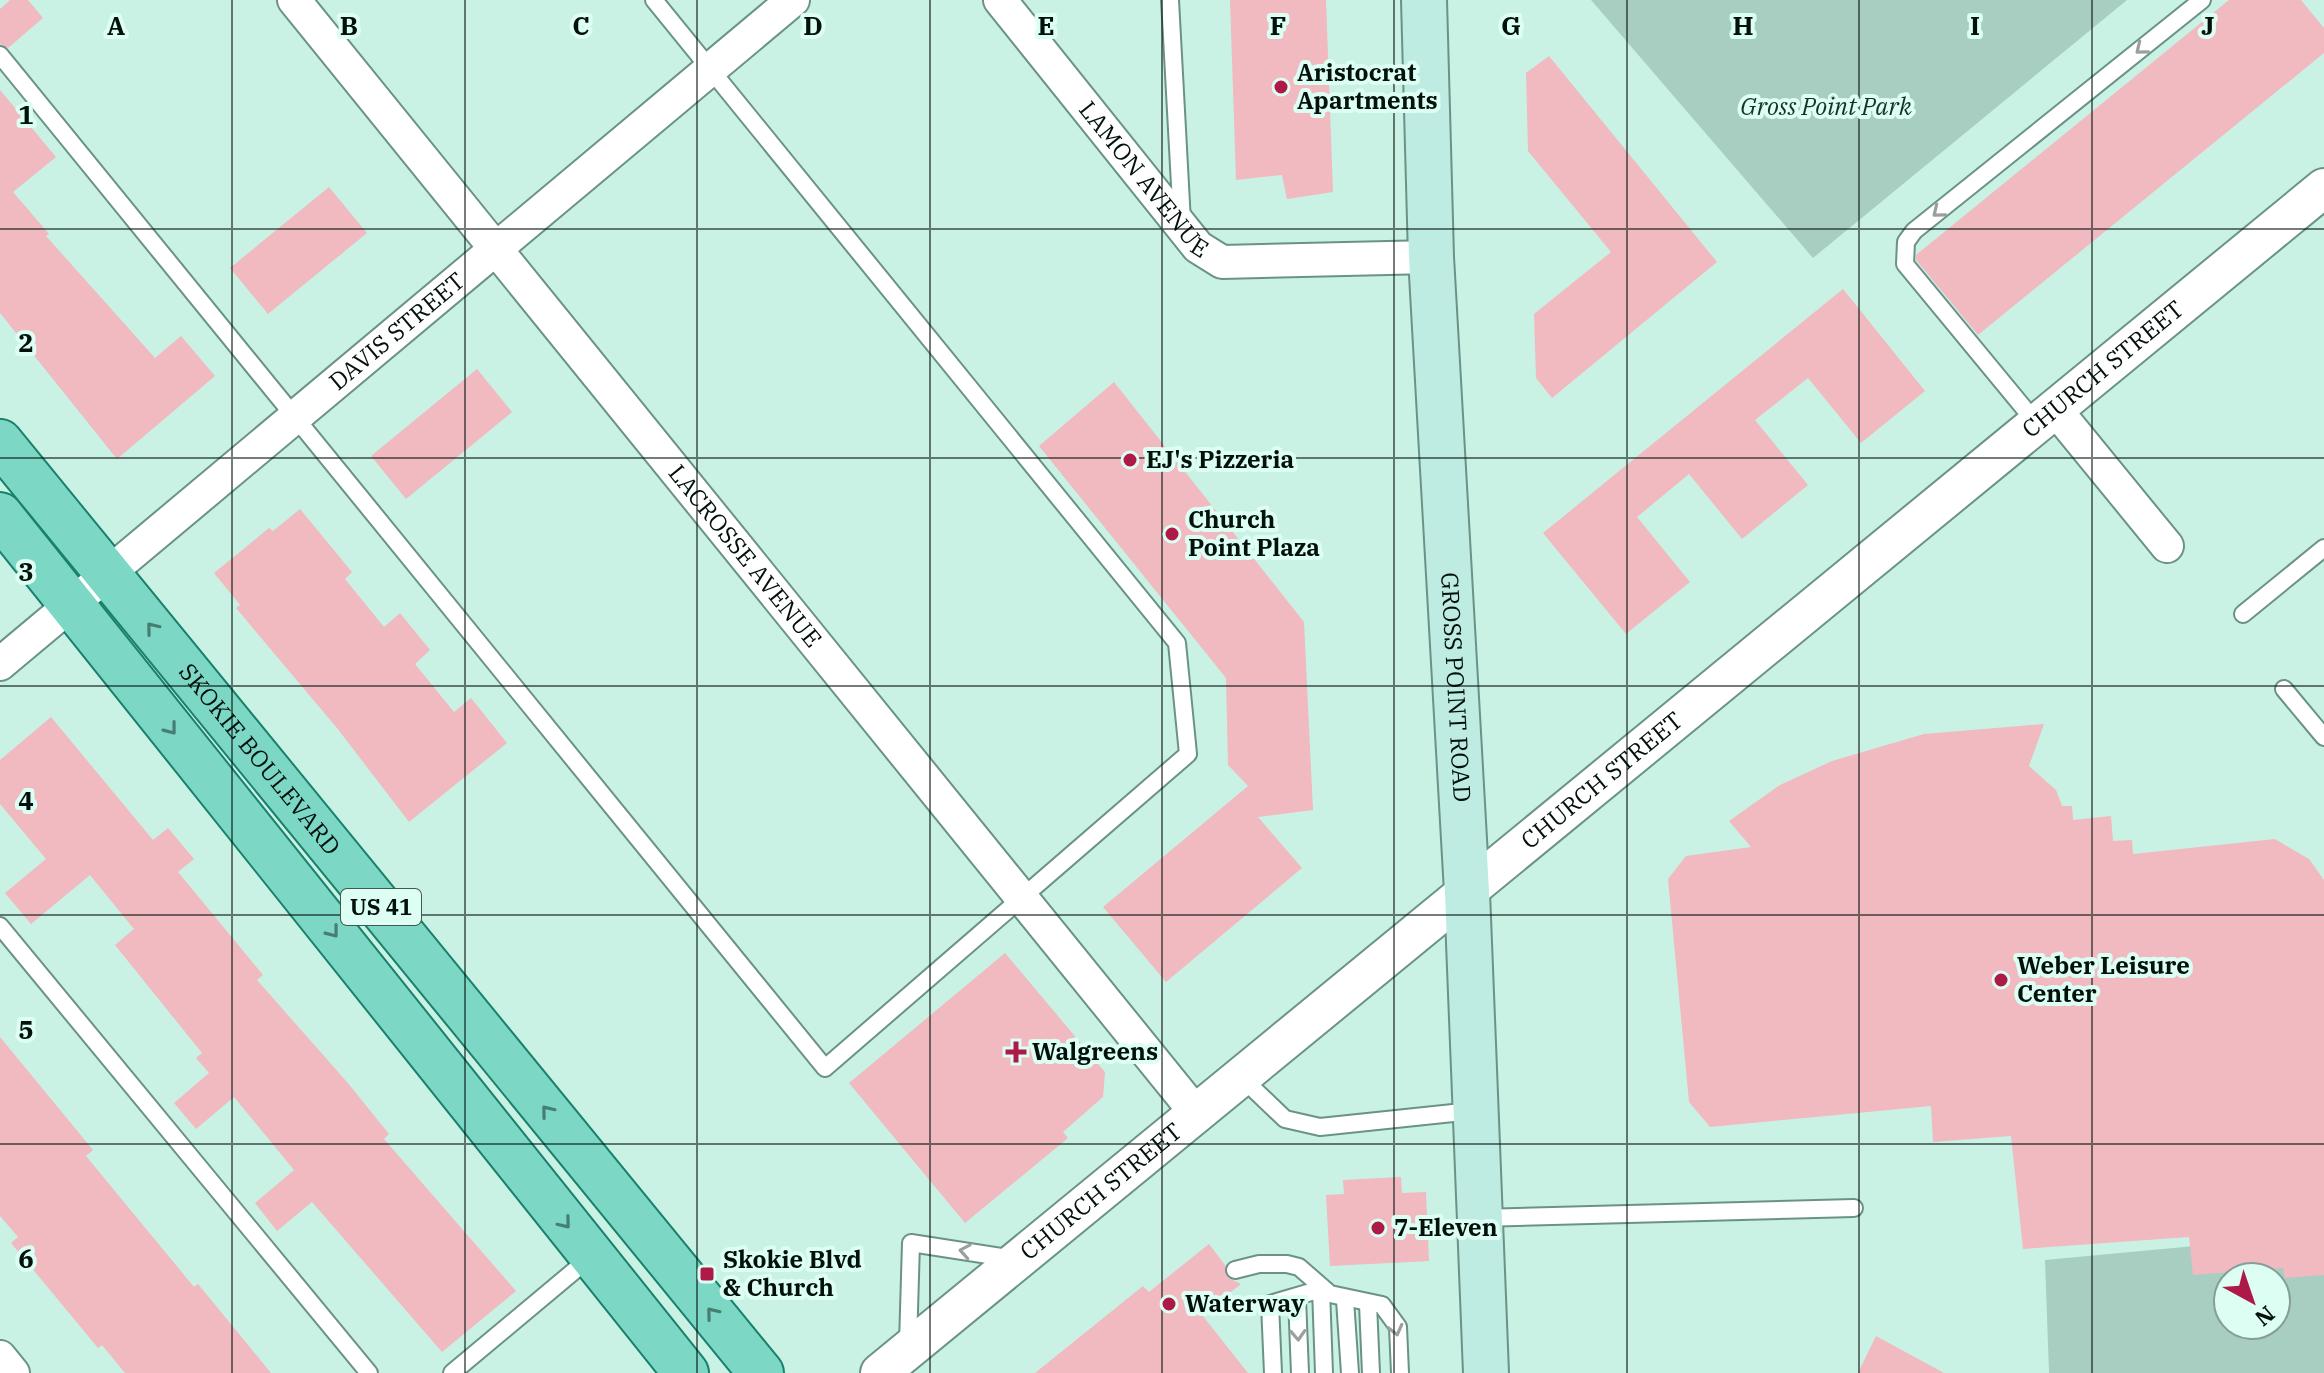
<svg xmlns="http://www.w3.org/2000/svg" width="2324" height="1373" viewBox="0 0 2324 1373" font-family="'IBM Plex Serif',serif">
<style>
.green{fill:#a8cec2;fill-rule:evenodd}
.building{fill:#f1b9c0}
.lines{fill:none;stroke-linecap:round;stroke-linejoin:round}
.service-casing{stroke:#6b9286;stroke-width:20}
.minor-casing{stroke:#6b9286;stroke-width:36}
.tertiary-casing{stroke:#6b9286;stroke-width:42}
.secondary-casing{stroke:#6b9286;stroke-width:48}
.primary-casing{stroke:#19816b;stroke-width:48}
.service{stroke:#fff;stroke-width:16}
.minor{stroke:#fff;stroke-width:32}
.tertiary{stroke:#fff;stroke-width:38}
.secondary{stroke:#beebe2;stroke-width:44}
.primary{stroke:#7cd7c4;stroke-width:44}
.oneway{stroke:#9aa09e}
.oneway2{stroke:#467e72}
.grid{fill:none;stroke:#03110d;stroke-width:2;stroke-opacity:0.55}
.poi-dot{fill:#ad1a48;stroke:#dcfef3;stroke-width:3}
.labels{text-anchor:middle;stroke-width:8;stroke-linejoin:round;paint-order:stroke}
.shield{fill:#dcfef3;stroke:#445852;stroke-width:2}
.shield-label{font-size:22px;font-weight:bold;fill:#03110d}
.poi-label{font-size:24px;font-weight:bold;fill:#03110d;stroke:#dcfef3;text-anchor:start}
.park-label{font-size:24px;font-style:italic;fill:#143129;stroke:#dcfef3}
.street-label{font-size:24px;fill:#03110d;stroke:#dcfef3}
.grid-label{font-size:26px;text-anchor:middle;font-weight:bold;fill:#03110d;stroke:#dcfef3;stroke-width:8;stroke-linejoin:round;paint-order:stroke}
</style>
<rect width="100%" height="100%" fill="#c9f2e5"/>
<g class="green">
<polygon points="1591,0 2127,0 1813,258"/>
<path d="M2324,1234V1373H2049L2045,1260ZM2228,1277H2276V1325H2228Z"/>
</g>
<g class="building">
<polygon points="10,0 28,0 43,18 8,48 0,44 0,9"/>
<polygon points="1230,0 1326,0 1333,192 1287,199 1282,175 1236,180"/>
<polygon points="2229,0 2301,0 2324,28 2324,53 1978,335 1916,260 1916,255"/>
<polygon points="1549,56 1717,262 1552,398 1536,378 1534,314 1611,252 1528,151 1526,73"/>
<polygon points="0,90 56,157 13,192 49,234 46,236 155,358 181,336 215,376 117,459 0,313"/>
<polygon points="329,187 367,233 268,314 230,268"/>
<polygon points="1843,289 1925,391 1861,443 1808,378 1755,420 1808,485 1742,539 1689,474 1637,517 1690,582 1626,634 1543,533"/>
<polygon points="477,369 512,412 406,499 371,456"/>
<polygon points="1114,382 1304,622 1313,810 1258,817 1302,868 1166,982 1103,907 1248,786 1228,765 1226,678 1039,446"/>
<polygon points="300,509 352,572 345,579 384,627 400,613 430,650 415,664 454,712 471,698 507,743 409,822 337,728 236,608 240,605 214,573 269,528 273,531"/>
<polygon points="51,717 153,840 168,828 194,859 178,872 263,975 257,980 347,1082 389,1134 384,1139 516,1291 442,1352 312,1202 277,1231 255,1203 294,1170 234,1097 196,1129 174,1103 209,1073 196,1058 202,1053 115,945 134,929 90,875 31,924 5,893 46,859 0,804 0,760"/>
<polygon points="2044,724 2029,766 2056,790 2062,806 2072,806 2073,820 2111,816 2113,841 2132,840 2133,854 2275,839 2309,859 2324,880 2324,1275 2285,1278 2283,1268 2193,1275 2189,1237 2023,1249 2011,1136 1933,1142 1931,1106 1710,1127 1689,1102 1668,879 1686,856 1751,847 1729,821 1780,785 1832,761 1924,734"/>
<polygon points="1005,953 1105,1072 1103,1097 1063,1132 1068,1138 965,1223 849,1083"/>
<polygon points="0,1037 93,1150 86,1156 194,1287 198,1284 271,1373 125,1373 102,1345 98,1348 11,1243 18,1237 0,1216"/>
<polygon points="1401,1177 1402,1193 1426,1192 1429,1261 1330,1266 1326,1195 1344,1194 1343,1180"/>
<polygon points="1209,1244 1225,1265 1227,1277 1241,1284 1202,1315 1248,1373 1035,1373 1143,1286 1149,1292"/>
<polygon points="1876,1336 1944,1373 1858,1373"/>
</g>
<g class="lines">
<defs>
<g id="service">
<polyline points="1170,0 1182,222"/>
<polyline points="0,55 825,1068 1188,754 1177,643 654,0"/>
<polyline points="2037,424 1905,264 1906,242 1914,231 2202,0"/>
<polyline points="2243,614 2324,548"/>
<polyline points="2284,689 2324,737"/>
<polyline points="0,926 369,1373"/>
<polyline points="1241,1077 1285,1119 1320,1127 1472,1111"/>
<polyline points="1480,1218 1854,1208"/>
<polyline points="1235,1270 1259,1264 1287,1264 1299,1267 1330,1294 1382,1305 1398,1327 1400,1373"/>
<polyline points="1297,1298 1300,1373"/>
<polyline points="1345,1300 1350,1373"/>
<polyline points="1368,1304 1371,1373"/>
<polyline points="908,1344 911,1243 1014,1259"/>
<polyline points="452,1373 592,1256"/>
<polyline points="1273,1373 1270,1304 1321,1289 1324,1373"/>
</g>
<g id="minor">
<path id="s1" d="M294,0L1196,1113"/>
<path id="s2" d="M1000,0L1198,247L1222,262L1431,257"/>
<polyline points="2055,409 2167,546"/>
<path id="s3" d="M0,664L793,0"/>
<polyline points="0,1357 13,1373"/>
</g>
<g id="tertiary">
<path id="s4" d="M880,1373L2324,188"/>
</g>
<g id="secondary">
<path id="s5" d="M1424,0L1431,257L1467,892L1486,1373"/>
</g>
<g id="primary">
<path id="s6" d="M0,442L761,1373"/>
<polyline points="0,515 686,1373"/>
</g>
</defs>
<use href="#service" class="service-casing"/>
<use href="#minor" class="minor-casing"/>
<use href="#tertiary" class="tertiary-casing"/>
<use href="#secondary" class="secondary-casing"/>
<use href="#primary" class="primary-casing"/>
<use href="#service" class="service"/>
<use href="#minor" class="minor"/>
<use href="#tertiary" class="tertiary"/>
<use href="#secondary" class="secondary"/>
<use href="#primary" class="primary"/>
</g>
<defs><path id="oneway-chevron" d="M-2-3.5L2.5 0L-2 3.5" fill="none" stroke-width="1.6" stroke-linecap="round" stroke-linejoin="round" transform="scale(2)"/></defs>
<g class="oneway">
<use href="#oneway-chevron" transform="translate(2141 49) rotate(141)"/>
<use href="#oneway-chevron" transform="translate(1938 212) rotate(141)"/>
<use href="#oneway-chevron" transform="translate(965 1251) rotate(-170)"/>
<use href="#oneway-chevron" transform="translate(1396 1330) rotate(76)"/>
<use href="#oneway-chevron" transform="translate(1298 1335) rotate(87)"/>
</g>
<g class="oneway2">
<use href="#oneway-chevron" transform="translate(152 628) rotate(-129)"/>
<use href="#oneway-chevron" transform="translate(171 729) rotate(52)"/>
<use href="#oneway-chevron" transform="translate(333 932) rotate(52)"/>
<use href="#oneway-chevron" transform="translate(547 1111) rotate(-129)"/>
<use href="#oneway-chevron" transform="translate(565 1223) rotate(51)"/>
<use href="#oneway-chevron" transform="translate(712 1313) rotate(-129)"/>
</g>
<path class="grid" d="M232,0V1373M465,0V1373M697,0V1373M930,0V1373M1162,0V1373M1394,0V1373M1627,0V1373M1859,0V1373M2092,0V1373M0,229H2324M0,458H2324M0,686H2324M0,915H2324M0,1144H2324"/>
<g class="poi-dot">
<circle cx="1281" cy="87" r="8"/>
<circle cx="1130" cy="460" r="8"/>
<circle cx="1172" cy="534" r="8"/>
<circle cx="2001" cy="980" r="8"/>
<path d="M1012 1040h8v8h8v8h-8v8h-8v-8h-8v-8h8z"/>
<circle cx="1378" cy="1228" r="8"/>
<rect x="699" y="1266" width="16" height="16" rx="4"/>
<circle cx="1169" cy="1304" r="8"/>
</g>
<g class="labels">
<rect class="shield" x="341" y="889" width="80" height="36" rx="6"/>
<g class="shield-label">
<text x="381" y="915">US 41</text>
</g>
<g class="poi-label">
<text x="1297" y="81">Aristocrat<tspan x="1297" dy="28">Apartments</tspan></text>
<text x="1146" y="468">EJ's Pizzeria</text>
<text x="1188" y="528">Church<tspan x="1188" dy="28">Point Plaza</tspan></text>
<text x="2017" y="974">Weber Leisure<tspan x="2017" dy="28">Center</tspan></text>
<text x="1032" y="1060">Walgreens</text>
<text x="1394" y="1236">7-Eleven</text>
<text x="723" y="1268">Skokie Blvd<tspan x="723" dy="28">&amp; Church</tspan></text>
<text x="1185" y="1312">Waterway</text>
</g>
<g class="park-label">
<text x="1826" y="115">Gross Point Park</text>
</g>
<g class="street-label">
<text dy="8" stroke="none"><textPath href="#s2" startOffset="230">LAMON AVENUE</textPath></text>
<text dy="8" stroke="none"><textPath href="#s3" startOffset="518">DAVIS STREET</textPath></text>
<text dy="8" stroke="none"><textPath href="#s4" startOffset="1582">CHURCH STREET</textPath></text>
<text dy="8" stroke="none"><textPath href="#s1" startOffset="716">LACROSSE AVENUE</textPath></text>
<text dy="8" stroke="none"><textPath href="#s5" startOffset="688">GROSS POINT ROAD</textPath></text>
<text dy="8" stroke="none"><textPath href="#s6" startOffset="410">SKOKIE BOULEVARD</textPath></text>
<text dy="8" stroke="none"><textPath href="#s4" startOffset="934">CHURCH STREET</textPath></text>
<text dy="8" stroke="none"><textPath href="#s4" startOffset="286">CHURCH STREET</textPath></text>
</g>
</g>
<g class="grid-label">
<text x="116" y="35">A</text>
<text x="349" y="35">B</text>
<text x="581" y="35">C</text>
<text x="813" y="35">D</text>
<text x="1046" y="35">E</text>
<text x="1278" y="35">F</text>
<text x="1511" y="35">G</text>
<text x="1743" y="35">H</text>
<text x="1975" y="35">I</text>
<text x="2208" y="35">J</text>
<text x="26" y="124">1</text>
<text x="26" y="352">2</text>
<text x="26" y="581">3</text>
<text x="26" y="810">4</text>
<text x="26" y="1039">5</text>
<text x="26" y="1268">6</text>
</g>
<g transform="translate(2252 1301) rotate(140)"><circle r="38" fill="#dcfef3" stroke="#859f97" stroke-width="2"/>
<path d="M0-6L14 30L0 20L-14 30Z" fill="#ad1a48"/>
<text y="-12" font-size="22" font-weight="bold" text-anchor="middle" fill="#03110d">N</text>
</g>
</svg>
